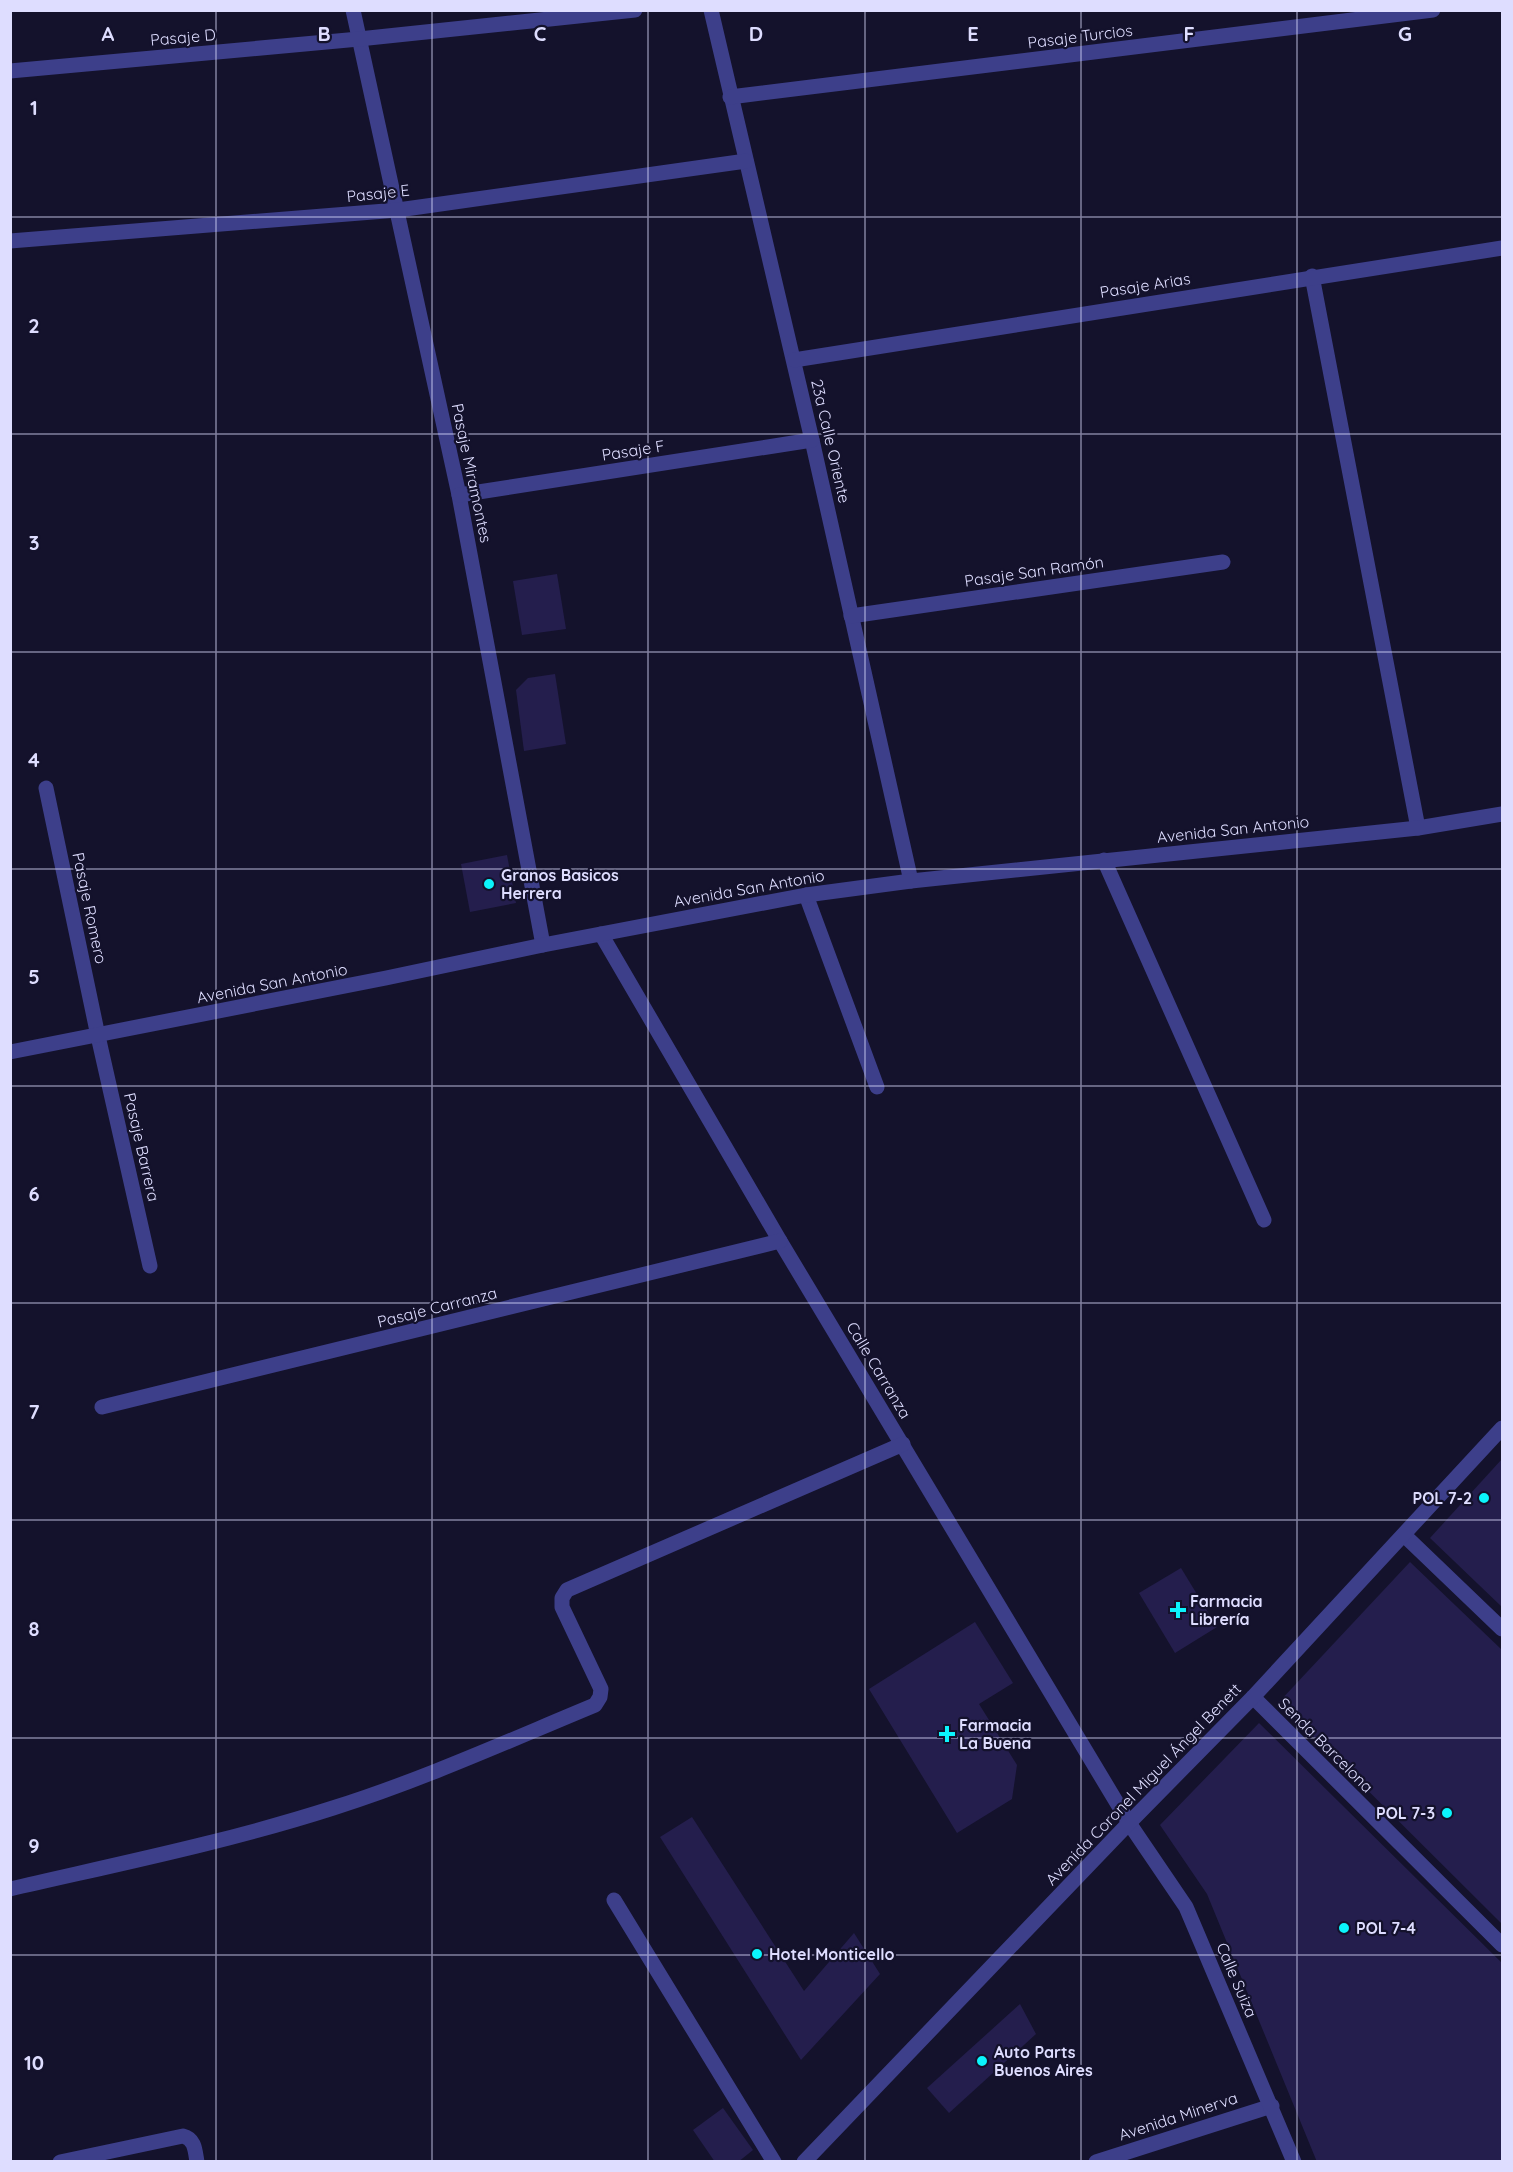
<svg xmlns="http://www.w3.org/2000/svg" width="1513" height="2172" viewBox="0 0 1513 2172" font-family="Quicksand,sans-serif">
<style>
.building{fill:#241e4d}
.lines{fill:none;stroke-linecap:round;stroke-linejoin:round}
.service{stroke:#3d3f8a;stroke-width:15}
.minor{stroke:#3d3f8a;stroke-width:15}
.tertiary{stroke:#3d3f8a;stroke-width:15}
.grid{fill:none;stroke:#deddff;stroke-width:1.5;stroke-opacity:0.55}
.poi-dot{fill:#0bf4fc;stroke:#14122c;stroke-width:2}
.labels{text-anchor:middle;stroke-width:4.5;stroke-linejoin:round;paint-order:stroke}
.street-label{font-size:16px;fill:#deddff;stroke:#14122c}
.poi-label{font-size:16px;font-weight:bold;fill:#deddff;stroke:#14122c;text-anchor:start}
.grid-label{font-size:20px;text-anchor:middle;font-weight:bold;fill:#deddff;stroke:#14122c;stroke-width:4.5;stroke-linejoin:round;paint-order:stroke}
</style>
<rect width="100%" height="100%" fill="#14122c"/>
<g class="building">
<polygon points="557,574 566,629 522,635 513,581"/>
<polygon points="555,674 566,744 524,751 516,690 528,678"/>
<polygon points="507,855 516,903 470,912 461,864"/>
<polygon points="1502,1459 1502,1607 1430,1538"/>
<polygon points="1410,1562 1502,1650 1502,1924 1279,1702"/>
<polygon points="1181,1568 1217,1627 1175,1653 1139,1593"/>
<polygon points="975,1622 1013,1683 979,1704 1017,1765 1012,1799 957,1833 869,1689"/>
<polygon points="1259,1723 1502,1963 1502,2162 1317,2162 1207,1894 1160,1825"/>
<polygon points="692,1817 804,1991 854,1933 880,1974 801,2060 660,1837"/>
<polygon points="1020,2004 1036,2034 949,2113 927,2088"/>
<polygon points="723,2108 753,2150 738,2162 715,2162 693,2130"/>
</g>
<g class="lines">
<g class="service">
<polyline points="46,788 98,1036 150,1266"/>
<polyline points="1104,860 1264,1220"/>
<polyline points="614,1900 774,2162"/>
</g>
<g class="minor">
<polyline points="353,10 459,495 543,945"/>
<polyline points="711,10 812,440 911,881"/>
<polyline points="10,71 359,39 635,10"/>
<polyline points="730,97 1433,10"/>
<polyline points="10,241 398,210 746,161"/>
<polyline points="1312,276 1418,828"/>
<polyline points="794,360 1502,248"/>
<polyline points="459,495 812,440"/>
<polyline points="851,616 1223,562"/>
<polyline points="806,895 877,1087"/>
<polyline points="601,934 780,1241 1129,1823"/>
<polyline points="102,1407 780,1241"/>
<polyline points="1404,1535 1502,1629"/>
<polyline points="1253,1697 1502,1945"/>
<path d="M10,1889C118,1864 227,1842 333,1808C422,1780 508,1741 595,1705L600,1697L601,1689L562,1607V1598L567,1590L903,1444"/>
<path d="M60,2162L183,2136C195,2139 195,2150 197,2162"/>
<polyline points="1096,2162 1272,2106"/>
</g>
<g class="tertiary">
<polyline points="10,1052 386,978 543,945 806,895 911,881 1418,828 1502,814"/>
<polyline points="1129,1823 1186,1907 1294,2162"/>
<polyline points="804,2162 1129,1823 1253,1697 1502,1428"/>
</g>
</g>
<path class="grid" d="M216,10V2162M432,10V2162M648,10V2162M865,10V2162M1081,10V2162M1297,10V2162M10,217H1502M10,434H1502M10,652H1502M10,869H1502M10,1086H1502M10,1303H1502M10,1520H1502M10,1738H1502M10,1955H1502"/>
<g class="poi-dot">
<circle cx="489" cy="884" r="6"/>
<circle cx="1484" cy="1498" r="6"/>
<path d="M1175 1601h6v6h6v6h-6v6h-6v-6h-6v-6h6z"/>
<path d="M944 1725h6v6h6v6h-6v6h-6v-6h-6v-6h6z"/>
<circle cx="1447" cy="1813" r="6"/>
<circle cx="1344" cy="1928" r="6"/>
<circle cx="757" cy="1954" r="6"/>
<circle cx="982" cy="2061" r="6"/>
</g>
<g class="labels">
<g class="street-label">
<text transform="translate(1080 36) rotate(-7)" y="6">Pasaje Turcios</text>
<text transform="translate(183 37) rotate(-5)" y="6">Pasaje D</text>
<text transform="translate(378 193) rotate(-6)" y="6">Pasaje E</text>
<text transform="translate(1145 285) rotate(-9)" y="6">Pasaje Arias</text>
<text transform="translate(831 441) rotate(77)" y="6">23a Calle Oriente</text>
<text transform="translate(633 450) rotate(-9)" y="6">Pasaje F</text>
<text transform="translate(472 473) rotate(78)" y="6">Pasaje Miramontes</text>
<text transform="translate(1034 571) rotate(-8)" y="6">Pasaje San Ramón</text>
<text transform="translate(1233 829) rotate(-6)" y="6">Avenida San Antonio</text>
<text transform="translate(749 888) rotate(-10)" y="6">Avenida San Antonio</text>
<text transform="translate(90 908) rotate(78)" y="6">Pasaje Romero</text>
<text transform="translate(272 983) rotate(-11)" y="6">Avenida San Antonio</text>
<text transform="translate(142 1147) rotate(77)" y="6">Pasaje Barrera</text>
<text transform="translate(437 1307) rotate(-14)" y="6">Pasaje Carranza</text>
<text transform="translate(879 1370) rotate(59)" y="6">Calle Carranza</text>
<text transform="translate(1326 1745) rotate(45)" y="6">Senda Barcelona</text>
<text transform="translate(1143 1784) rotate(-46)" y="6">Avenida Coronel Miguel Ángel Benett</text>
<text transform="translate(1237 1980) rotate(67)" y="6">Calle Suiza</text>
<text transform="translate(1178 2116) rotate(-18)" y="6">Avenida Minerva</text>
</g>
<g class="poi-label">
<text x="501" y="881">Granos Basicos<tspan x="501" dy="18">Herrera</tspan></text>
<text x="1472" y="1504" text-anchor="end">POL 7-2</text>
<text x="1190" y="1607">Farmacia<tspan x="1190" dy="18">Librería</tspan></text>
<text x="959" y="1731">Farmacia<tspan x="959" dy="18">La Buena</tspan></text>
<text x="1435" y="1819" text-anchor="end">POL 7-3</text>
<text x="1356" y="1934">POL 7-4</text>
<text x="769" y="1960">Hotel Monticello</text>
<text x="994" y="2058">Auto Parts<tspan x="994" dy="18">Buenos Aires</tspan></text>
</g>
</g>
<g class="grid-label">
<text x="108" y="41">A</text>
<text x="324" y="41">B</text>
<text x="540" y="41">C</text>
<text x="756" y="41">D</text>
<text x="973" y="41">E</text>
<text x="1189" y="41">F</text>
<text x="1405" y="41">G</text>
<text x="34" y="115">1</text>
<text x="34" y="333">2</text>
<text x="34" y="550">3</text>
<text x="34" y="767">4</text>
<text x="34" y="984">5</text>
<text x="34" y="1201">6</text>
<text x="34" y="1419">7</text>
<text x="34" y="1636">8</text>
<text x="34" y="1853">9</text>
<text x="34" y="2070">10</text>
</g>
<rect width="1513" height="2172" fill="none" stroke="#deddff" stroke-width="24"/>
</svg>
